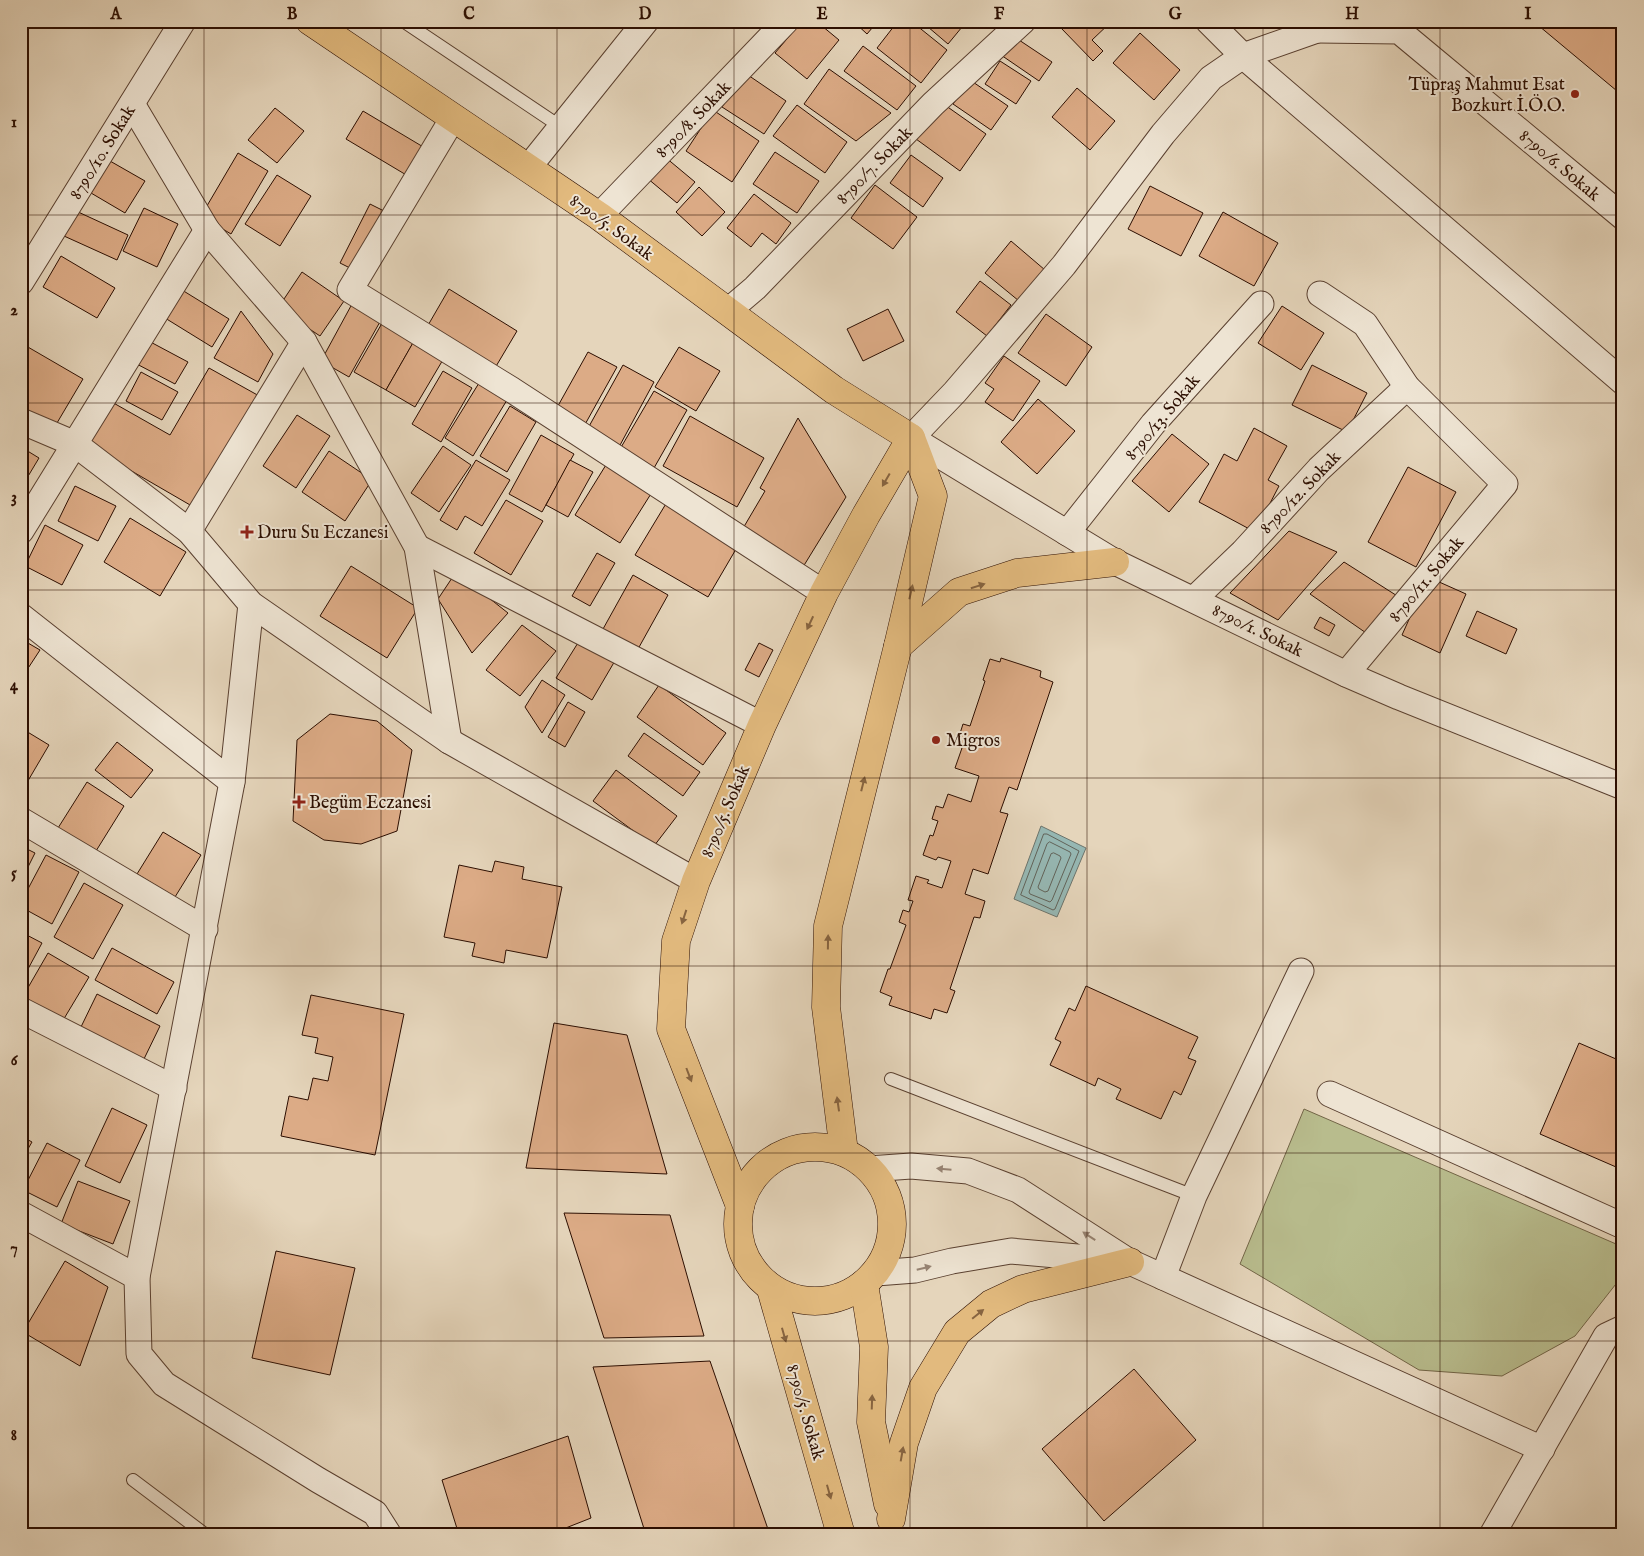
<svg xmlns="http://www.w3.org/2000/svg" width="1644" height="1556" viewBox="0 0 1644 1556" font-family="'IM FELL English',serif">
<style>
.green{fill:#b8bc8d;stroke:#726547}
.water{fill:#96b8b4;stroke:#6c746c}
.lines{fill:none;stroke-linecap:round;stroke-linejoin:round}
.shore{stroke:#61635a;stroke-width:1}
.building{fill:#dcab86;stroke:#2c0e01}
.lane-casing{stroke:#5a4030;stroke-width:14}
.street-casing{stroke:#5a4030;stroke-width:27}
.primary-casing{stroke:#2c0e01;stroke-width:29}
.lane{stroke:#eee4d3;stroke-width:12}
.street{stroke:#eee4d3;stroke-width:25}
.primary{stroke:#e2ba7e;stroke-width:28}
.oneway{fill:#876440}
.oneway2{fill:#978474}
.grid{fill:none;stroke:#2c0e01;stroke-width:1;stroke-opacity:0.55}
.poi-dot{fill:#8f2418;stroke:#eee4d3;stroke-width:2}
.labels{text-anchor:middle;stroke-width:4;stroke-linejoin:round;paint-order:stroke}
.poi-label{font-size:18px;fill:#2c0e01;stroke:#eee4d3;text-anchor:start}
.street-label{font-size:18px;fill:#2c0e01;stroke:#eee4d3}
.neatline{fill:none;stroke:#2c0e01;stroke-width:2}
.grid-label{font-size:16px;text-anchor:middle;font-weight:bold;fill:#2c0e01}
</style>
<rect width="100%" height="100%" fill="#e5d5bb"/>
<filter id="stains"><feTurbulence type="fractalNoise" baseFrequency=".004" numOctaves="4"/><feColorMatrix values="0 0 0 0 .2 0 0 0 0 .09 0 0 0 0 .02 0 0 0 .5 -.17"/></filter>
<radialGradient id="worn" r=".72"><stop offset=".6" stop-color="#630" stop-opacity="0"/><stop offset="1" stop-color="#630" stop-opacity=".3"/></radialGradient>
<polygon class="green" points="1304,1109 1623,1247 1623,1275 1575,1336 1502,1376 1419,1370 1240,1264"/>
<polygon class="water" points="1041,826 1086,848 1057,917 1014,899"/>
<g class="lines">
<g class="shore">
<polygon points="1044,834 1047,834 1079,851 1055,909 1053,910 1021,895"/>
<polygon points="1050,842 1070,852 1071,854 1052,900 1050,902 1030,894 1029,892 1047,844"/>
<polygon points="1054,853 1060,856 1061,858 1048,891 1045,892 1039,889 1038,887 1051,854"/>
</g>
</g>
<g class="building">
<polygon points="802,21 816,21 839,40 807,79 775,53"/>
<polygon points="853,21 878,21 867,34"/>
<polygon points="898,21 911,21 947,50 921,83 877,48"/>
<polygon points="921,21 967,21 948,44"/>
<polygon points="1069,21 1071,24 1074,21 1112,21 1092,40 1103,51 1093,61 1061,28"/>
<polygon points="1533,21 1623,21 1623,96"/>
<polygon points="1140,33 1180,70 1154,100 1113,63"/>
<polygon points="1013,36 1052,62 1039,81 1001,55"/>
<polygon points="863,46 916,86 897,110 844,71"/>
<polygon points="1000,61 1031,81 1016,104 985,84"/>
<polygon points="829,69 891,113 856,141 804,104"/>
<polygon points="745,73 786,101 764,134 722,107"/>
<polygon points="970,80 1008,106 991,130 953,104"/>
<polygon points="1077,88 1115,121 1090,150 1052,117"/>
<polygon points="942,103 986,134 960,171 916,139"/>
<polygon points="797,105 847,142 825,173 773,136"/>
<polygon points="275,108 304,131 277,163 248,140"/>
<polygon points="713,110 759,141 732,182 686,151"/>
<polygon points="363,111 425,148 408,176 346,139"/>
<polygon points="775,152 819,181 797,213 753,184"/>
<polygon points="238,153 268,171 231,234 201,216"/>
<polygon points="911,155 943,178 923,207 890,183"/>
<polygon points="665,157 695,182 677,203 647,178"/>
<polygon points="110,161 145,181 125,213 91,193"/>
<polygon points="277,175 311,196 280,246 245,224"/>
<polygon points="875,185 917,217 893,249 851,218"/>
<polygon points="1150,186 1203,213 1181,256 1128,229"/>
<polygon points="699,187 725,212 702,236 676,212"/>
<polygon points="754,194 791,223 776,244 762,233 751,247 727,228"/>
<polygon points="370,204 388,213 358,272 340,263"/>
<polygon points="144,208 178,224 157,267 123,251"/>
<polygon points="76,211 128,235 117,260 64,236"/>
<polygon points="1223,212 1278,243 1254,286 1199,256"/>
<polygon points="1011,241 1045,270 1019,301 985,273"/>
<polygon points="61,256 115,288 97,318 43,287"/>
<polygon points="302,272 344,301 320,336 278,308"/>
<polygon points="980,281 1011,305 987,336 956,312"/>
<polygon points="449,289 517,331 495,368 427,327"/>
<polygon points="182,290 229,319 212,347 165,318"/>
<polygon points="352,304 381,320 349,377 321,361"/>
<polygon points="1282,306 1324,333 1301,370 1258,343"/>
<polygon points="888,309 904,341 863,361 847,329"/>
<polygon points="241,311 273,354 258,382 214,358"/>
<polygon points="1046,314 1092,347 1066,386 1018,353"/>
<polygon points="385,318 417,336 386,390 354,372"/>
<polygon points="143,338 188,362 175,384 131,361"/>
<polygon points="414,341 444,358 415,407 386,390"/>
<polygon points="21,343 83,379 54,428 21,409"/>
<polygon points="679,347 720,371 696,411 655,387"/>
<polygon points="588,352 617,367 583,428 554,413"/>
<polygon points="1004,356 1040,381 1013,421 985,402 994,389 985,383"/>
<polygon points="623,365 654,382 619,447 587,430"/>
<polygon points="1312,365 1367,393 1347,432 1292,405"/>
<polygon points="209,368 261,397 197,509 85,444 110,401 170,435"/>
<polygon points="443,371 472,388 441,442 412,424"/>
<polygon points="141,372 178,392 162,420 126,401"/>
<polygon points="479,383 507,400 473,456 445,438"/>
<polygon points="654,391 687,410 654,468 620,449"/>
<polygon points="1038,399 1075,431 1037,474 1001,442"/>
<polygon points="510,406 536,422 507,472 480,456"/>
<polygon points="297,415 330,436 296,488 263,466"/>
<polygon points="690,416 764,458 737,507 663,466"/>
<polygon points="798,418 846,497 803,567 742,530 765,491 760,488"/>
<polygon points="1254,428 1287,446 1268,480 1279,486 1255,532 1199,502 1224,454 1237,461"/>
<polygon points="1172,434 1209,464 1169,512 1132,481"/>
<polygon points="541,435 574,454 542,512 509,494"/>
<polygon points="443,446 471,465 439,512 411,493"/>
<polygon points="21,447 39,458 21,488"/>
<polygon points="329,451 372,480 345,521 302,492"/>
<polygon points="476,460 510,480 482,526 465,516 457,530 440,520"/>
<polygon points="570,460 593,472 568,517 546,505"/>
<polygon points="609,460 654,489 620,543 575,515"/>
<polygon points="1408,467 1456,492 1416,567 1368,542"/>
<polygon points="75,486 116,506 98,541 58,521"/>
<polygon points="506,500 543,521 511,575 474,553"/>
<polygon points="667,502 739,544 708,597 635,555"/>
<polygon points="130,518 186,552 160,596 104,562"/>
<polygon points="45,525 83,545 62,585 25,566"/>
<polygon points="1289,531 1337,552 1278,620 1230,593"/>
<polygon points="597,553 615,563 590,606 572,596"/>
<polygon points="1344,562 1402,599 1369,635 1310,594"/>
<polygon points="351,566 418,608 387,658 320,616"/>
<polygon points="456,572 508,613 472,653 438,599"/>
<polygon points="633,575 668,595 638,649 603,629"/>
<polygon points="1428,577 1466,594 1440,653 1402,635"/>
<polygon points="1477,611 1517,629 1506,654 1466,636"/>
<polygon points="1320,617 1335,625 1329,636 1314,628"/>
<polygon points="522,625 556,651 520,696 486,670"/>
<polygon points="581,638 616,659 592,700 556,678"/>
<polygon points="21,639 40,650 21,679"/>
<polygon points="759,643 773,650 759,677 745,670"/>
<polygon points="1001,658 1041,671 1040,677 1053,682 1017,790 1009,787 1000,812 1008,814 988,874 973,869 965,894 985,901 980,918 974,917 950,989 955,991 947,1013 934,1009 931,1019 889,1005 892,997 880,992 888,969 890,969 906,925 899,922 903,910 909,912 913,901 908,900 916,876 929,880 927,883 942,888 951,861 938,857 936,860 923,855 930,835 933,836 938,821 932,819 936,806 943,808 948,794 971,802 979,776 955,768 962,748 956,746 963,724 970,726 985,681 983,680 990,659 1000,662"/>
<polygon points="542,680 565,695 542,733 525,707"/>
<polygon points="659,685 726,733 703,765 637,717"/>
<polygon points="568,702 585,712 565,747 548,737"/>
<polygon points="330,714 377,721 412,750 397,831 361,844 324,840 293,821 297,740"/>
<polygon points="21,728 49,745 22,791 21,791"/>
<polygon points="644,733 700,772 683,796 628,756"/>
<polygon points="117,742 153,770 131,798 95,770"/>
<polygon points="616,770 677,816 654,846 593,801"/>
<polygon points="87,782 124,806 96,851 58,828"/>
<polygon points="163,832 201,855 175,897 137,874"/>
<polygon points="21,846 35,853 21,881"/>
<polygon points="46,855 79,872 52,924 21,907 21,902"/>
<polygon points="495,861 524,867 522,879 562,887 547,958 506,950 504,963 472,956 475,943 444,937 459,865 492,872"/>
<polygon points="84,883 123,905 93,959 54,937"/>
<polygon points="1623,931 1623,947 1617,944"/>
<polygon points="21,932 42,943 21,982"/>
<polygon points="112,948 174,982 157,1014 95,980"/>
<polygon points="48,953 89,977 62,1022 22,998"/>
<polygon points="1086,986 1198,1037 1188,1058 1196,1061 1181,1095 1174,1091 1161,1119 1116,1099 1121,1089 1098,1078 1095,1086 1050,1065 1061,1042 1055,1039 1069,1008 1075,1011"/>
<polygon points="97,994 160,1026 143,1061 80,1029"/>
<polygon points="311,995 404,1014 375,1155 281,1136 289,1096 308,1100 313,1078 328,1081 333,1057 315,1053 318,1038 302,1035"/>
<polygon points="554,1023 627,1035 667,1174 526,1168"/>
<polygon points="1579,1043 1623,1062 1623,1170 1540,1134"/>
<polygon points="112,1108 147,1125 120,1183 85,1166"/>
<polygon points="21,1136 32,1142 21,1161"/>
<polygon points="47,1143 80,1160 57,1207 23,1190"/>
<polygon points="78,1181 130,1201 113,1244 61,1224"/>
<polygon points="564,1213 670,1215 704,1336 604,1338"/>
<polygon points="276,1251 355,1268 330,1375 252,1358"/>
<polygon points="65,1261 108,1287 80,1366 23,1332"/>
<polygon points="710,1361 770,1535 646,1535 593,1367"/>
<polygon points="1134,1369 1196,1440 1104,1521 1042,1449"/>
<polygon points="568,1436 591,1518 548,1535 459,1535 442,1480"/>
</g>
<g class="lines">
<defs>
<g id="lane">
<polyline points="403,21 561,127"/>
<polyline points="891,1079 1194,1196"/>
<polyline points="133,1480 206,1535"/>
</g>
<g id="street">
<polyline points="1208,21 1243,56 1623,382"/>
<polyline points="1329,21 1317,30 1243,56 1211,78 1163,134 1064,265 955,392 911,438 1115,562 1346,674 1399,697 1623,787"/>
<polyline points="1317,30 1399,31 1623,217"/>
<polyline points="132,104 207,230 304,342 417,547 449,741"/>
<polyline points="453,118 350,290 512,390 824,593"/>
<polyline points="528,168 646,21"/>
<polyline points="599,216 786,21"/>
<polyline points="21,282 183,21"/>
<polyline points="1320,294 1365,324 1407,387 1505,484 1346,674"/>
<polyline points="728,311 755,288 933,104 1023,21"/>
<polyline points="21,421 75,444 189,531 251,604 449,741 696,881"/>
<polyline points="21,531 207,230"/>
<polyline points="189,531 304,342"/>
<polyline points="1067,533 1153,424 1261,304"/>
<polyline points="417,547 762,725"/>
<polyline points="1194,599 1243,552 1319,469 1407,387"/>
<polyline points="251,604 232,782 137,1277 139,1354 164,1384 318,1480 375,1513 389,1535"/>
<polyline points="21,616 232,782"/>
<polyline points="21,820 205,929"/>
<polyline points="21,1010 174,1088"/>
<polyline points="1330,1094 1623,1226"/>
<polyline points="869,1169 911,1166 968,1171 1018,1190 1130,1262 1542,1449"/>
<polyline points="21,1214 137,1277"/>
<polyline points="876,1273 915,1270 952,1261 1011,1251 1123,1261"/>
<polyline points="1163,1277 1194,1196 1301,971"/>
<polyline points="1492,1535 1606,1336 1623,1328"/>
</g>
<g id="primary">
<polyline points="310,21 599,216 834,390 911,438 933,496 898,646 828,926 826,1007 844,1152"/>
<polyline points="898,646 959,592 1017,573 1115,562"/>
<circle cx="815" cy="1224" r="77"/>
<polyline points="740,1206 671,1029 676,941 696,881 762,725 824,593 866,515 911,438"/>
<polyline points="864,1284 874,1347 871,1422 888,1504"/>
<polyline points="771,1289 841,1535"/>
<polyline points="891,1519 904,1443 923,1388 957,1332 991,1304 1023,1289 1130,1262"/>
</g>
</defs>
<use href="#lane" class="lane-casing"/>
<use href="#street" class="street-casing"/>
<use href="#primary" class="primary-casing"/>
<use href="#lane" class="lane"/>
<use href="#street" class="street"/>
<use href="#primary" class="primary"/>
</g>
<defs><path id="oneway-solid" d="M-6-.8H1V-3.2L6.5 0L1 3.2V.8H-6Z" transform="scale(1.25)"/></defs>
<g class="oneway">
<use href="#oneway-solid" transform="translate(886 480) rotate(120)"/>
<use href="#oneway-solid" transform="translate(978 586) rotate(-18)"/>
<use href="#oneway-solid" transform="translate(911 592) rotate(-77)"/>
<use href="#oneway-solid" transform="translate(810 623) rotate(115)"/>
<use href="#oneway-solid" transform="translate(863 784) rotate(-76)"/>
<use href="#oneway-solid" transform="translate(684 917) rotate(108)"/>
<use href="#oneway-solid" transform="translate(828 942) rotate(-89)"/>
<use href="#oneway-solid" transform="translate(689 1075) rotate(69)"/>
<use href="#oneway-solid" transform="translate(838 1104) rotate(-98)"/>
<use href="#oneway-solid" transform="translate(978 1314) rotate(-39)"/>
<use href="#oneway-solid" transform="translate(784 1335) rotate(74)"/>
<use href="#oneway-solid" transform="translate(872 1402) rotate(-88)"/>
<use href="#oneway-solid" transform="translate(902 1454) rotate(-80)"/>
<use href="#oneway-solid" transform="translate(829 1492) rotate(74)"/>
</g>
<g class="oneway2">
<use href="#oneway-solid" transform="translate(944 1169) rotate(-175)"/>
<use href="#oneway-solid" transform="translate(1089 1236) rotate(-147)"/>
<use href="#oneway-solid" transform="translate(924 1268) rotate(-14)"/>
</g>
<path class="grid" d="M204,21V1535M381,21V1535M557,21V1535M734,21V1535M910,21V1535M1087,21V1535M1263,21V1535M1440,21V1535M21,215H1623M21,403H1623M21,590H1623M21,778H1623M21,966H1623M21,1153H1623M21,1341H1623"/>
<g class="poi-dot">
<circle cx="1575" cy="94" r="5"/>
<path d="M244.5 524.5h5v5h5v5h-5v5h-5v-5h-5v-5h5z"/>
<circle cx="936" cy="740" r="5"/>
<path d="M296.5 794.5h5v5h5v5h-5v5h-5v-5h-5v-5h5z"/>
</g>
<g class="labels">
<g class="poi-label">
<text x="1565" y="90" text-anchor="end">Tüpraş Mahmut Esat<tspan x="1565" dy="21">Bozkurt İ.Ö.O.</tspan></text>
<text x="257" y="538">Duru Su Eczanesi</text>
<text x="946" y="746">Migros</text>
<text x="309" y="808">Begüm Eczanesi</text>
</g>
<g class="street-label">
<text transform="translate(693 119) rotate(-46)" y="6">8790/8. Sokak</text>
<text transform="translate(102 152) rotate(-58)" y="6">8790/10. Sokak</text>
<text transform="translate(874 165) rotate(-46)" y="6">8790/7. Sokak</text>
<text transform="translate(1560 165) rotate(40)" y="6">8790/6. Sokak</text>
<text transform="translate(612 227) rotate(36)" y="6">8790/5. Sokak</text>
<text transform="translate(1162 417) rotate(-50)" y="6">8790/13. Sokak</text>
<text transform="translate(1300 492) rotate(-46)" y="6">8790/12. Sokak</text>
<text transform="translate(1426 579) rotate(-50)" y="6">8790/11. Sokak</text>
<text transform="translate(1258 630) rotate(26)" y="6">8790/1. Sokak</text>
<text transform="translate(725 811) rotate(-67)" y="6">8790/5. Sokak</text>
<text transform="translate(806 1412) rotate(74)" y="6">8790/5. Sokak</text>
</g>
</g>
<rect width="1644" height="1556" fill="none" stroke="#e5d5bb" stroke-width="55"/>
<rect x="28" y="28" width="1588" height="1500" class="neatline"/>
<g class="grid-label">
<text x="116" y="19">A</text>
<text x="292" y="19">B</text>
<text x="469" y="19">C</text>
<text x="645" y="19">D</text>
<text x="822" y="19">E</text>
<text x="999" y="19">F</text>
<text x="1175" y="19">G</text>
<text x="1352" y="19">H</text>
<text x="1528" y="19">I</text>
<text x="14" y="127">1</text>
<text x="14" y="315">2</text>
<text x="14" y="502">3</text>
<text x="14" y="690">4</text>
<text x="14" y="878">5</text>
<text x="14" y="1065">6</text>
<text x="14" y="1253">7</text>
<text x="14" y="1440">8</text>
</g>
<rect width="100%" height="100%" filter="url(#stains)"/>
<rect width="100%" height="100%" fill="url(#worn)"/>
</svg>
